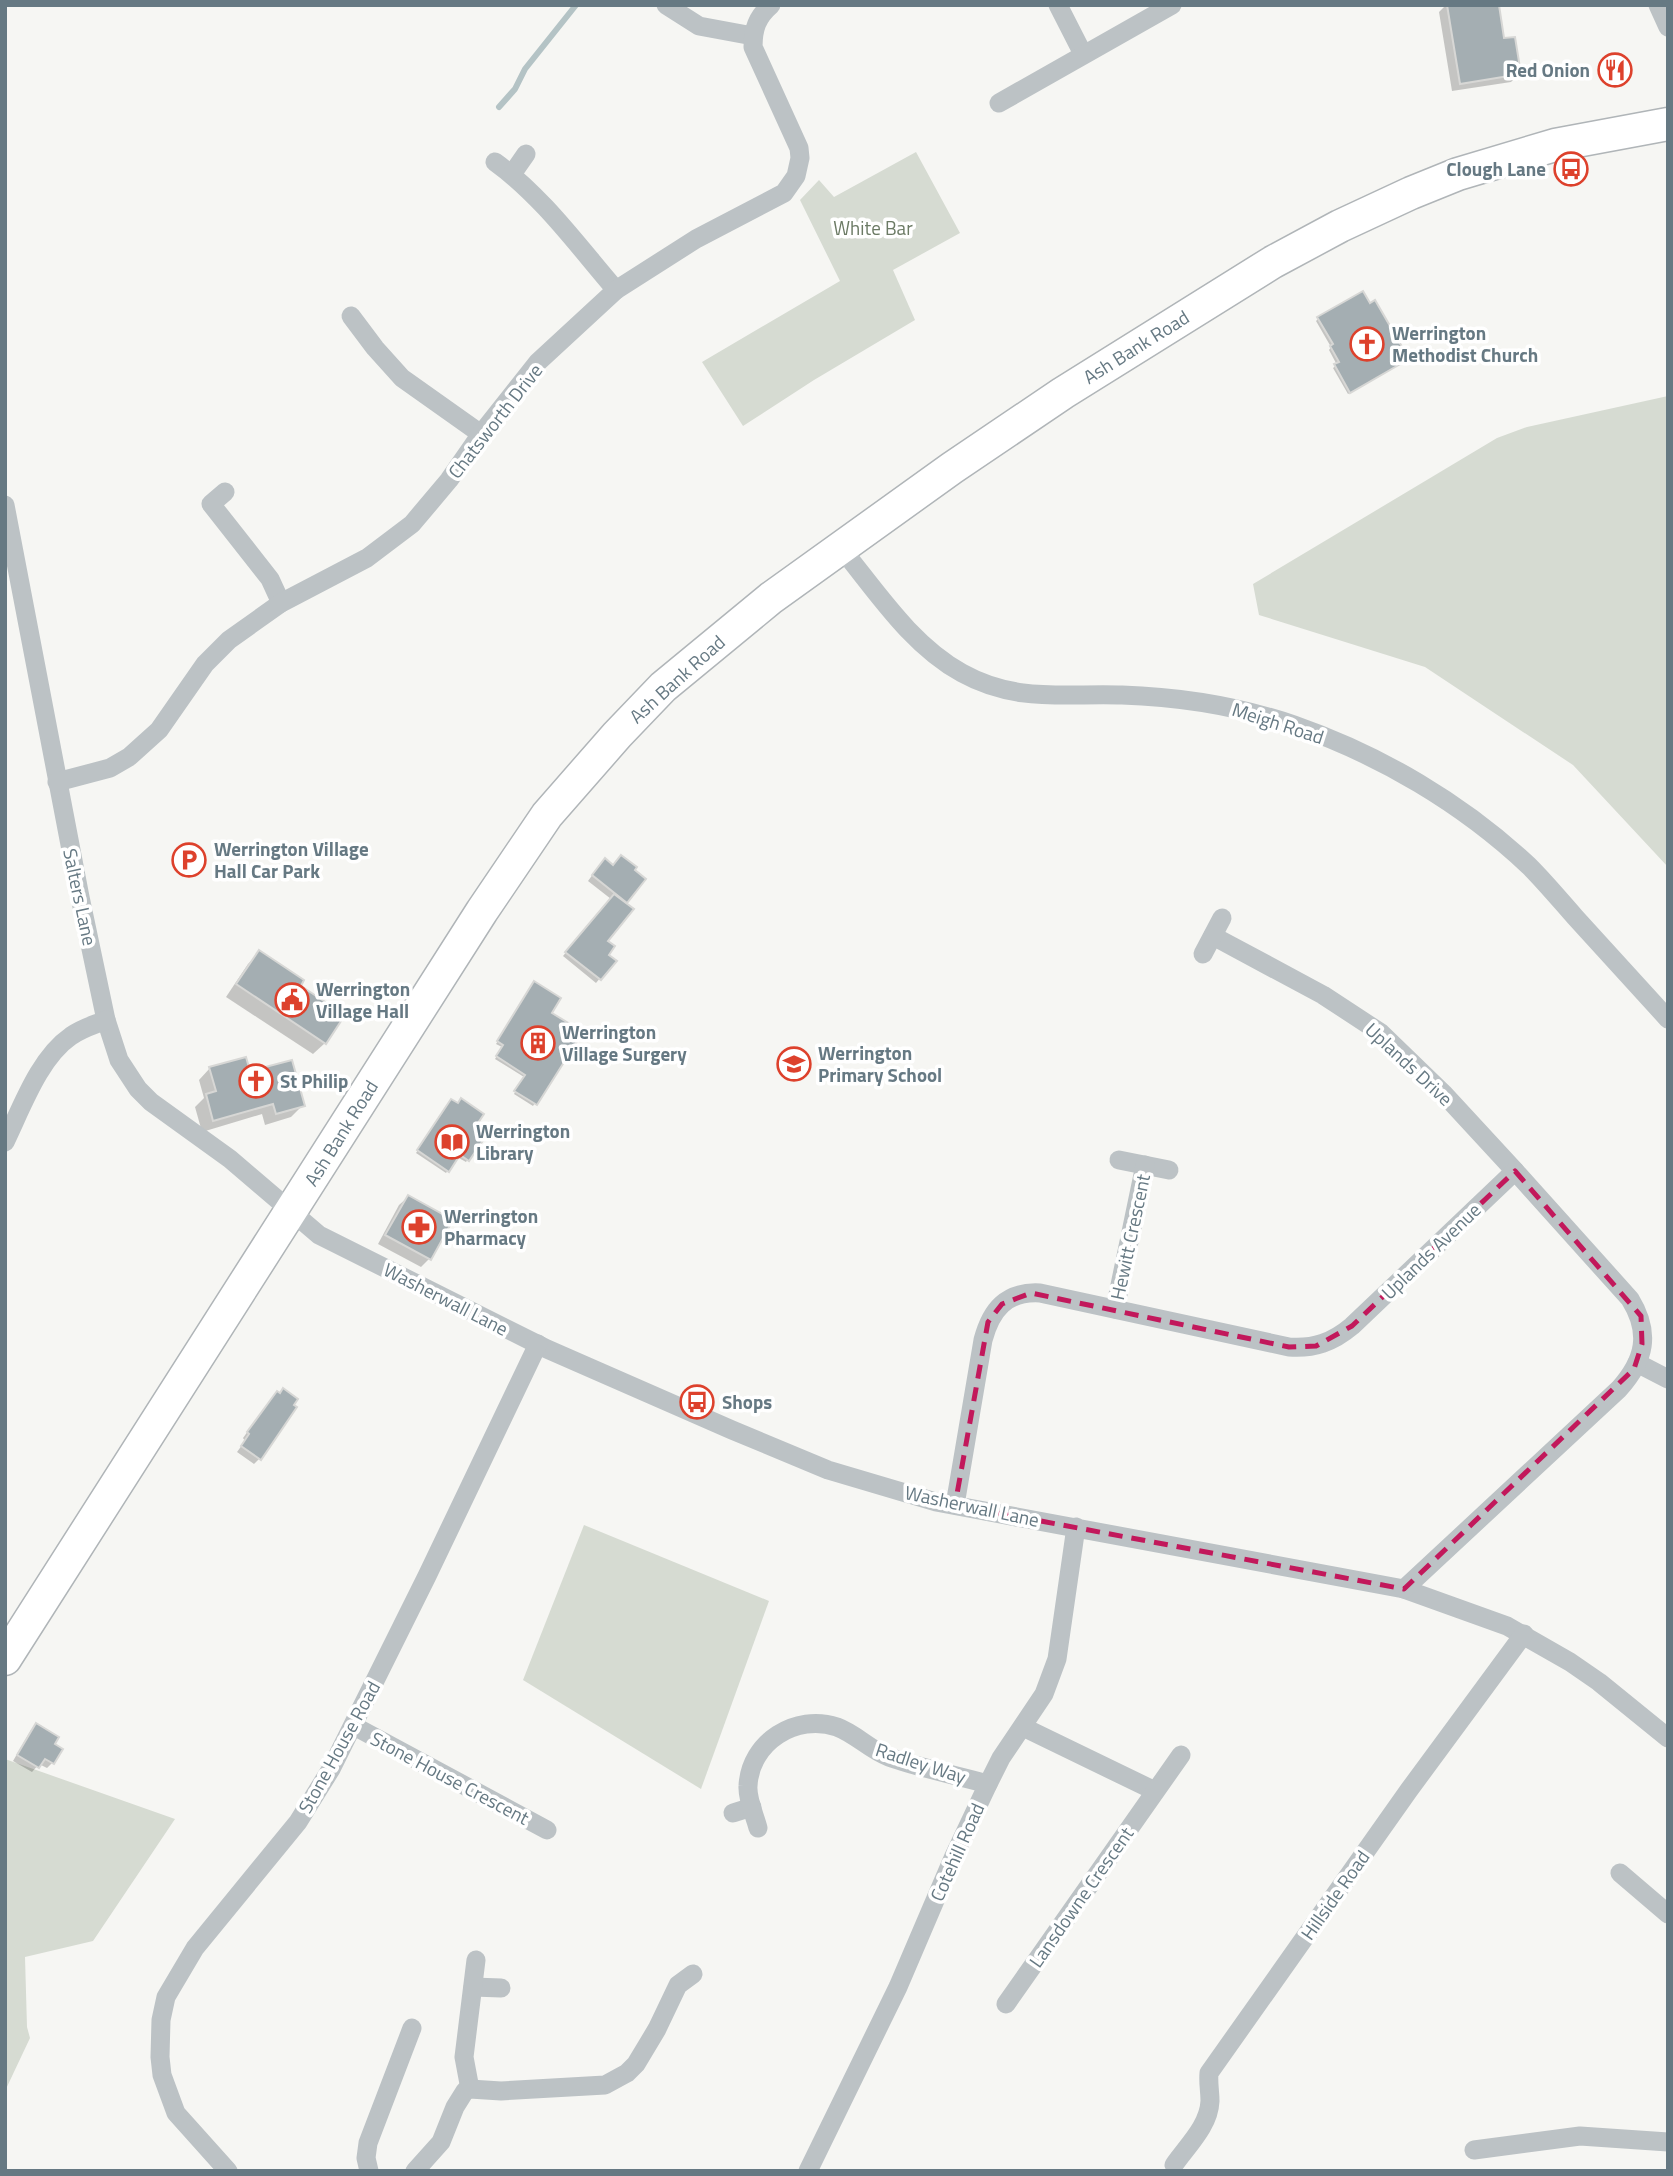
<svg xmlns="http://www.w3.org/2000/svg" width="1673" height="2176" viewBox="0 0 1673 2176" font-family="'Titillium Web',sans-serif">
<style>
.green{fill:#d6dbd2}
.shadow{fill:#0003}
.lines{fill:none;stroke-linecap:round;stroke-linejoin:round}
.stream{stroke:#b4c3c5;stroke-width:6}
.building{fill:#a4aeb2;stroke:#d7d7d5;stroke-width:2}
.trunk-casing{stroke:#b0b5b8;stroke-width:35}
.minor{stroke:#bcc2c5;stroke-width:19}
.trunk{stroke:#fff;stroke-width:32}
.marked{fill:none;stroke:#c2185b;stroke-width:5;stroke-dasharray:14 9;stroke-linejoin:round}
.labels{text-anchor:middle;stroke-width:7;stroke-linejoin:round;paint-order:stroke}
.poi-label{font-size:19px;font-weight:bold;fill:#667983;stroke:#fff;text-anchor:start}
.park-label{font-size:19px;fill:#6b7a64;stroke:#fff}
.street-label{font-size:19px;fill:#667983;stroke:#fff}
</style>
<rect width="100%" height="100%" fill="#f6f6f3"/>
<g class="green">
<polygon points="916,152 960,233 893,270 915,320 814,380 743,426 702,362 840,281 800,200 819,180 834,197"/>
<polygon points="1668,396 1668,867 1573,765 1425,667 1259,615 1253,584 1497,438 1527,427"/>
<polygon points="584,1525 769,1601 701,1789 523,1680"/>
<polygon points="5,1759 175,1819 93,1941 25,1957 27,2027 30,2038 5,2091"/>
</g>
<g class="shadow">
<polygon points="1446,5 1497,5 1502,40 1519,74 1511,82 1452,91 1439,12"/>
<polygon points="1318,319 1405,361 1348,394 1333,368 1337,365 1329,350 1331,347 1316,321"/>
<polygon points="599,866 633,870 644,879 624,904 606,941 606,955 614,961 596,983 563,956 611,899 588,881"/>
<polygon points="259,953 298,986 325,1043 313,1054 226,997 248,964"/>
<polygon points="532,986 549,1013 580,1033 533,1106 514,1094 524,1077 495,1059 502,1047 496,1044"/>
<polygon points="210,1068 303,1105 291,1117 265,1125 262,1114 202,1132 195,1107 204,1098 199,1080"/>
<polygon points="449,1103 474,1126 485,1134 466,1162 457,1157 446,1173 416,1153"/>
<polygon points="408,1197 429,1259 421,1267 378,1244 399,1205"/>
<polygon points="271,1399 259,1459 254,1464 237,1452 245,1441 243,1438"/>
<polygon points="36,1725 52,1745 52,1763 47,1768 39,1764 32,1772 13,1761 31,1730"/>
</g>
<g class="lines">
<polyline class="stream" points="499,107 515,89 525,69 576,5"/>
</g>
<g class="building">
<polygon points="1447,5 1499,5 1504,38 1515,37 1521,74 1460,84"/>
<polygon points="1363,291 1370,303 1375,300 1409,359 1350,393 1334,364 1339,362 1330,346 1333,344 1317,317"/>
<polygon points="621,855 637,867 635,870 646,879 627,903 592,875 605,858 613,865"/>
<polygon points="614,894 634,909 608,941 615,946 609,955 617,961 601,980 565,952"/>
<polygon points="259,950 304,980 301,986 345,1015 326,1044 236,984"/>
<polygon points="534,981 561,998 552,1013 583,1032 537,1105 514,1091 525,1075 496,1056 503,1045 497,1041"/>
<polygon points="246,1057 250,1071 292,1060 305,1106 276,1114 273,1104 213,1121 206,1094 216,1091 209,1067"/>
<polygon points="461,1098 484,1114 476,1126 488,1133 469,1161 460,1155 449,1172 417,1150 451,1099 458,1103"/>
<polygon points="408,1195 453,1220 431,1260 385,1235"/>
<polygon points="283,1388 298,1399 294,1405 297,1407 261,1460 241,1446 249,1434 247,1432 277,1391 280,1393"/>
<polygon points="36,1723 59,1737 55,1744 63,1749 54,1764 45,1759 39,1768 17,1755"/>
</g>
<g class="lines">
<defs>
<polyline id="trunk" points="5,1659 482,911 547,815 617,735 663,687 771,598 952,468 1063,393 1273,262 1340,226 1411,193 1458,174 1555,145 1668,124"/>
</defs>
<use href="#trunk" class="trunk-casing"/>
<g class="minor">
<polyline points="666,5 699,26 753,36"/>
<polyline points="1058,5 1083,54"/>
<polyline points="1658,5 1668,27"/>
<polyline points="999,103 1172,5"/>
<path d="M495,162C542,196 578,246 616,290"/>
<polyline points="512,174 526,154"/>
<polyline points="351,316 375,348 402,378 481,434"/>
<polyline points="225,492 211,504 270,579 281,603"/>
<polyline points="5,505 80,897 106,1020 119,1060 138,1089 151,1102 230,1159 319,1235 547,1349 732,1430 828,1470 936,1502 1404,1589 1507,1626 1570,1662 1599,1682 1668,1738"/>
<path d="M841,548C877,592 911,645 962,673C1016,703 1065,693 1122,695C1181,697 1238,706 1294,725C1380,755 1462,803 1529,866C1545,882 1560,900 1575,917C1606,951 1637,985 1668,1019"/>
<path d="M57,782L110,768L129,757L159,730L205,664L229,640L281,603L367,558L412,524L449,480L481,434L538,362L616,290L696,239L784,193L796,176L800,158L799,148L753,47C753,29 757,17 771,5"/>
<polyline points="1213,936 1323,995 1381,1033 1443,1093 1515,1171"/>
<polyline points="1203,954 1222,918"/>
<path d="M5,1142C22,1107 39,1058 71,1036C82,1028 94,1025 106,1020"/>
<polyline points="1119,1160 1169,1170"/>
<polyline points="1115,1309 1145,1165"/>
<polyline points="1637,1363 1668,1379"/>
<path d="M955,1505L983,1340C991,1310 1006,1291 1040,1293L1289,1347C1314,1349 1333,1342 1352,1326L1515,1171L1630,1299C1651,1333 1645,1360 1619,1389L1404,1589"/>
<polyline points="354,1726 547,1830"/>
<polyline points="1023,1727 1155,1791"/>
<polyline points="733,1813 752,1807"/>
<path d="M758,1828C755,1816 747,1799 748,1786C750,1742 796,1713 837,1727C856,1734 870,1750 889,1757C920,1768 955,1775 988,1784"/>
<polyline points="1620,1873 1668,1914"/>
<polyline points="473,1987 501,1988"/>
<polyline points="1006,2004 1181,1755"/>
<polyline points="470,2089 464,2057 476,1960"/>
<polyline points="1474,2150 1580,2136 1668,2142"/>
<path d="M1174,2165C1187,2146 1209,2126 1210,2101C1210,2091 1208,2083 1209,2073L1409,1790L1524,1634"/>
<polyline points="228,2171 176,2113 162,2075 160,2057 161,2020 166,1997 195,1948 298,1822 331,1769 427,1576 538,1344"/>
<polyline points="369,2171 366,2158 368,2143 412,2028"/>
<polyline points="415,2171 441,2142 455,2107 465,2091 470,2089 501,2091 605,2085 627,2073 636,2064 657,2029 678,1985 693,1974"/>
<polyline points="808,2171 898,1987 954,1856 988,1784 1001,1758 1044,1694 1057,1659 1076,1527"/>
</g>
<use href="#trunk" class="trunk"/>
</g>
<path class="marked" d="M1515,1171L1641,1316L1642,1344L1634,1369L1404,1589L955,1505L988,1322L1002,1304L1031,1293L1289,1347L1316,1346L1352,1326Z"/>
<defs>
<symbol id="restaurant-ring" viewBox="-11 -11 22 22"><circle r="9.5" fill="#fff" stroke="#dd412c" stroke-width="1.5"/><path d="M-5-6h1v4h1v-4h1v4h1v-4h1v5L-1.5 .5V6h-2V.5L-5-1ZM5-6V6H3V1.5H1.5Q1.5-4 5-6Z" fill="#dd412c"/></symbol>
<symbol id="bus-ring" viewBox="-11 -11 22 22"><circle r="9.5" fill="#fff" stroke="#dd412c" stroke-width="1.5"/><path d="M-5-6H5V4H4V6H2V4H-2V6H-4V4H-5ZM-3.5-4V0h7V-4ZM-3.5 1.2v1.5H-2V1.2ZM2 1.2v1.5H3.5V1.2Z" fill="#dd412c"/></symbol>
<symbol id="church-ring" viewBox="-11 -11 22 22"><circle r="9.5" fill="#fff" stroke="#dd412c" stroke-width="1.5"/><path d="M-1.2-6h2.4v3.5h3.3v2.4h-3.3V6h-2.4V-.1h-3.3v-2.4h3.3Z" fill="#dd412c"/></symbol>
<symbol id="parking-ring" viewBox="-11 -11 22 22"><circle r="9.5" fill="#fff" stroke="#dd412c" stroke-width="1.5"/><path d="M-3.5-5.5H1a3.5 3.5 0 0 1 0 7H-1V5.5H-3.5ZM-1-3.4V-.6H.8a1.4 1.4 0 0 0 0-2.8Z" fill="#dd412c"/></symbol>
<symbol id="civic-ring" viewBox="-11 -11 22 22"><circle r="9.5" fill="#fff" stroke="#dd412c" stroke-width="1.5"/><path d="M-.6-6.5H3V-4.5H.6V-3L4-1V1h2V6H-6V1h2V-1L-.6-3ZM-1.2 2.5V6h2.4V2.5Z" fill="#dd412c"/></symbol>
<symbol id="building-ring" viewBox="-11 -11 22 22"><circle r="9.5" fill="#fff" stroke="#dd412c" stroke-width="1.5"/><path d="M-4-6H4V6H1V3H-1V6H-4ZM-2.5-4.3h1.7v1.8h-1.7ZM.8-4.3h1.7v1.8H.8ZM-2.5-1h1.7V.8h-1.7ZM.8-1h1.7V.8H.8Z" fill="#dd412c"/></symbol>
<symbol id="school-ring" viewBox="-11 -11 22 22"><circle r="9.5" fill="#fff" stroke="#dd412c" stroke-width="1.5"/><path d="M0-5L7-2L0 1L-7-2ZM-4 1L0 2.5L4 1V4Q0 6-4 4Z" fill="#dd412c"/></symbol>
<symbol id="library-ring" viewBox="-11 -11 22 22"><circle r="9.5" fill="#fff" stroke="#dd412c" stroke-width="1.5"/><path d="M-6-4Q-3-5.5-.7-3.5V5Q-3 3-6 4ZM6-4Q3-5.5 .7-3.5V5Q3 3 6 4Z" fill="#dd412c"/></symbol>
<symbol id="pharmacy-ring" viewBox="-11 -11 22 22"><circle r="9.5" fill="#fff" stroke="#dd412c" stroke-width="1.5"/><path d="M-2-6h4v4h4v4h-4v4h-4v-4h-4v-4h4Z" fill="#dd412c"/></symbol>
</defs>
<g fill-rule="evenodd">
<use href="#restaurant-ring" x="1596" y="51" width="38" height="38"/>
<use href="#bus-ring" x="1552" y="150" width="38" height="38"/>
<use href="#church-ring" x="1348" y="325" width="38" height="38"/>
<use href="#parking-ring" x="170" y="841" width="38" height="38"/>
<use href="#civic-ring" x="273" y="981" width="38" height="38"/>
<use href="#building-ring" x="519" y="1024" width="38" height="38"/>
<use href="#school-ring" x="775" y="1045" width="38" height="38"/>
<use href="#church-ring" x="237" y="1062" width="38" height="38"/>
<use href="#library-ring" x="433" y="1123" width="38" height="38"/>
<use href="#pharmacy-ring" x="400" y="1208" width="38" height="38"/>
<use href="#bus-ring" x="678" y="1383" width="38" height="38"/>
</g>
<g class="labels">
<g class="poi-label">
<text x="1590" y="77" text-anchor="end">Red Onion</text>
<text x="1546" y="176" text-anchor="end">Clough Lane</text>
<text x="1392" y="340">Werrington<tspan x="1392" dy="22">Methodist Church</tspan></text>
<text x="214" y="856">Werrington Village<tspan x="214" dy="22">Hall Car Park</tspan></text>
<text x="316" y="996">Werrington<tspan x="316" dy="22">Village Hall</tspan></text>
<text x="562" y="1039">Werrington<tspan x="562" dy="22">Village Surgery</tspan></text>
<text x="818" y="1060">Werrington<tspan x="818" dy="22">Primary School</tspan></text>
<text x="280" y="1088">St Philip</text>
<text x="476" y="1138">Werrington<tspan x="476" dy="22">Library</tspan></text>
<text x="444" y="1223">Werrington<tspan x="444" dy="22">Pharmacy</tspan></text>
<text x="722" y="1409">Shops</text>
</g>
<g class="park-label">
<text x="873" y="235">White Bar</text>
</g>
<g class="street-label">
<text transform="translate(1136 347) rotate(-32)" y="7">Ash Bank Road</text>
<text transform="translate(495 421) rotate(-52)" y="7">Chatsworth Drive</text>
<text transform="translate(677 679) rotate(-42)" y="7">Ash Bank Road</text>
<text transform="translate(1278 723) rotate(18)" y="7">Meigh Road</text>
<text transform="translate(80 897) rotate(78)" y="7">Salters Lane</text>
<text transform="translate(1409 1064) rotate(43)" y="7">Uplands Drive</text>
<text transform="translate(341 1133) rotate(-58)" y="7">Ash Bank Road</text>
<text transform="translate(1130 1237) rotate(-78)" y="7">Hewitt Crescent</text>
<text transform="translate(1431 1251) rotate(-44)" y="7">Uplands Avenue</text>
<text transform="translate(446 1299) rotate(27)" y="7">Washerwall Lane</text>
<text transform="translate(972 1506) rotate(12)" y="7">Washerwall Lane</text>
<text transform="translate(339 1747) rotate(-61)" y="7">Stone House Road</text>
<text transform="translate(921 1763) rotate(18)" y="7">Radley Way</text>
<text transform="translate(450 1778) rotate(28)" y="7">Stone House Crescent</text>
<text transform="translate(957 1852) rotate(-66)" y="7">Cotehill Road</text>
<text transform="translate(1335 1895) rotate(-55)" y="7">Hillside Road</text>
<text transform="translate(1081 1897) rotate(-55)" y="7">Lansdowne Crescent</text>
</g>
</g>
<rect width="1673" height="2176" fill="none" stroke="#667983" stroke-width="14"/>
</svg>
